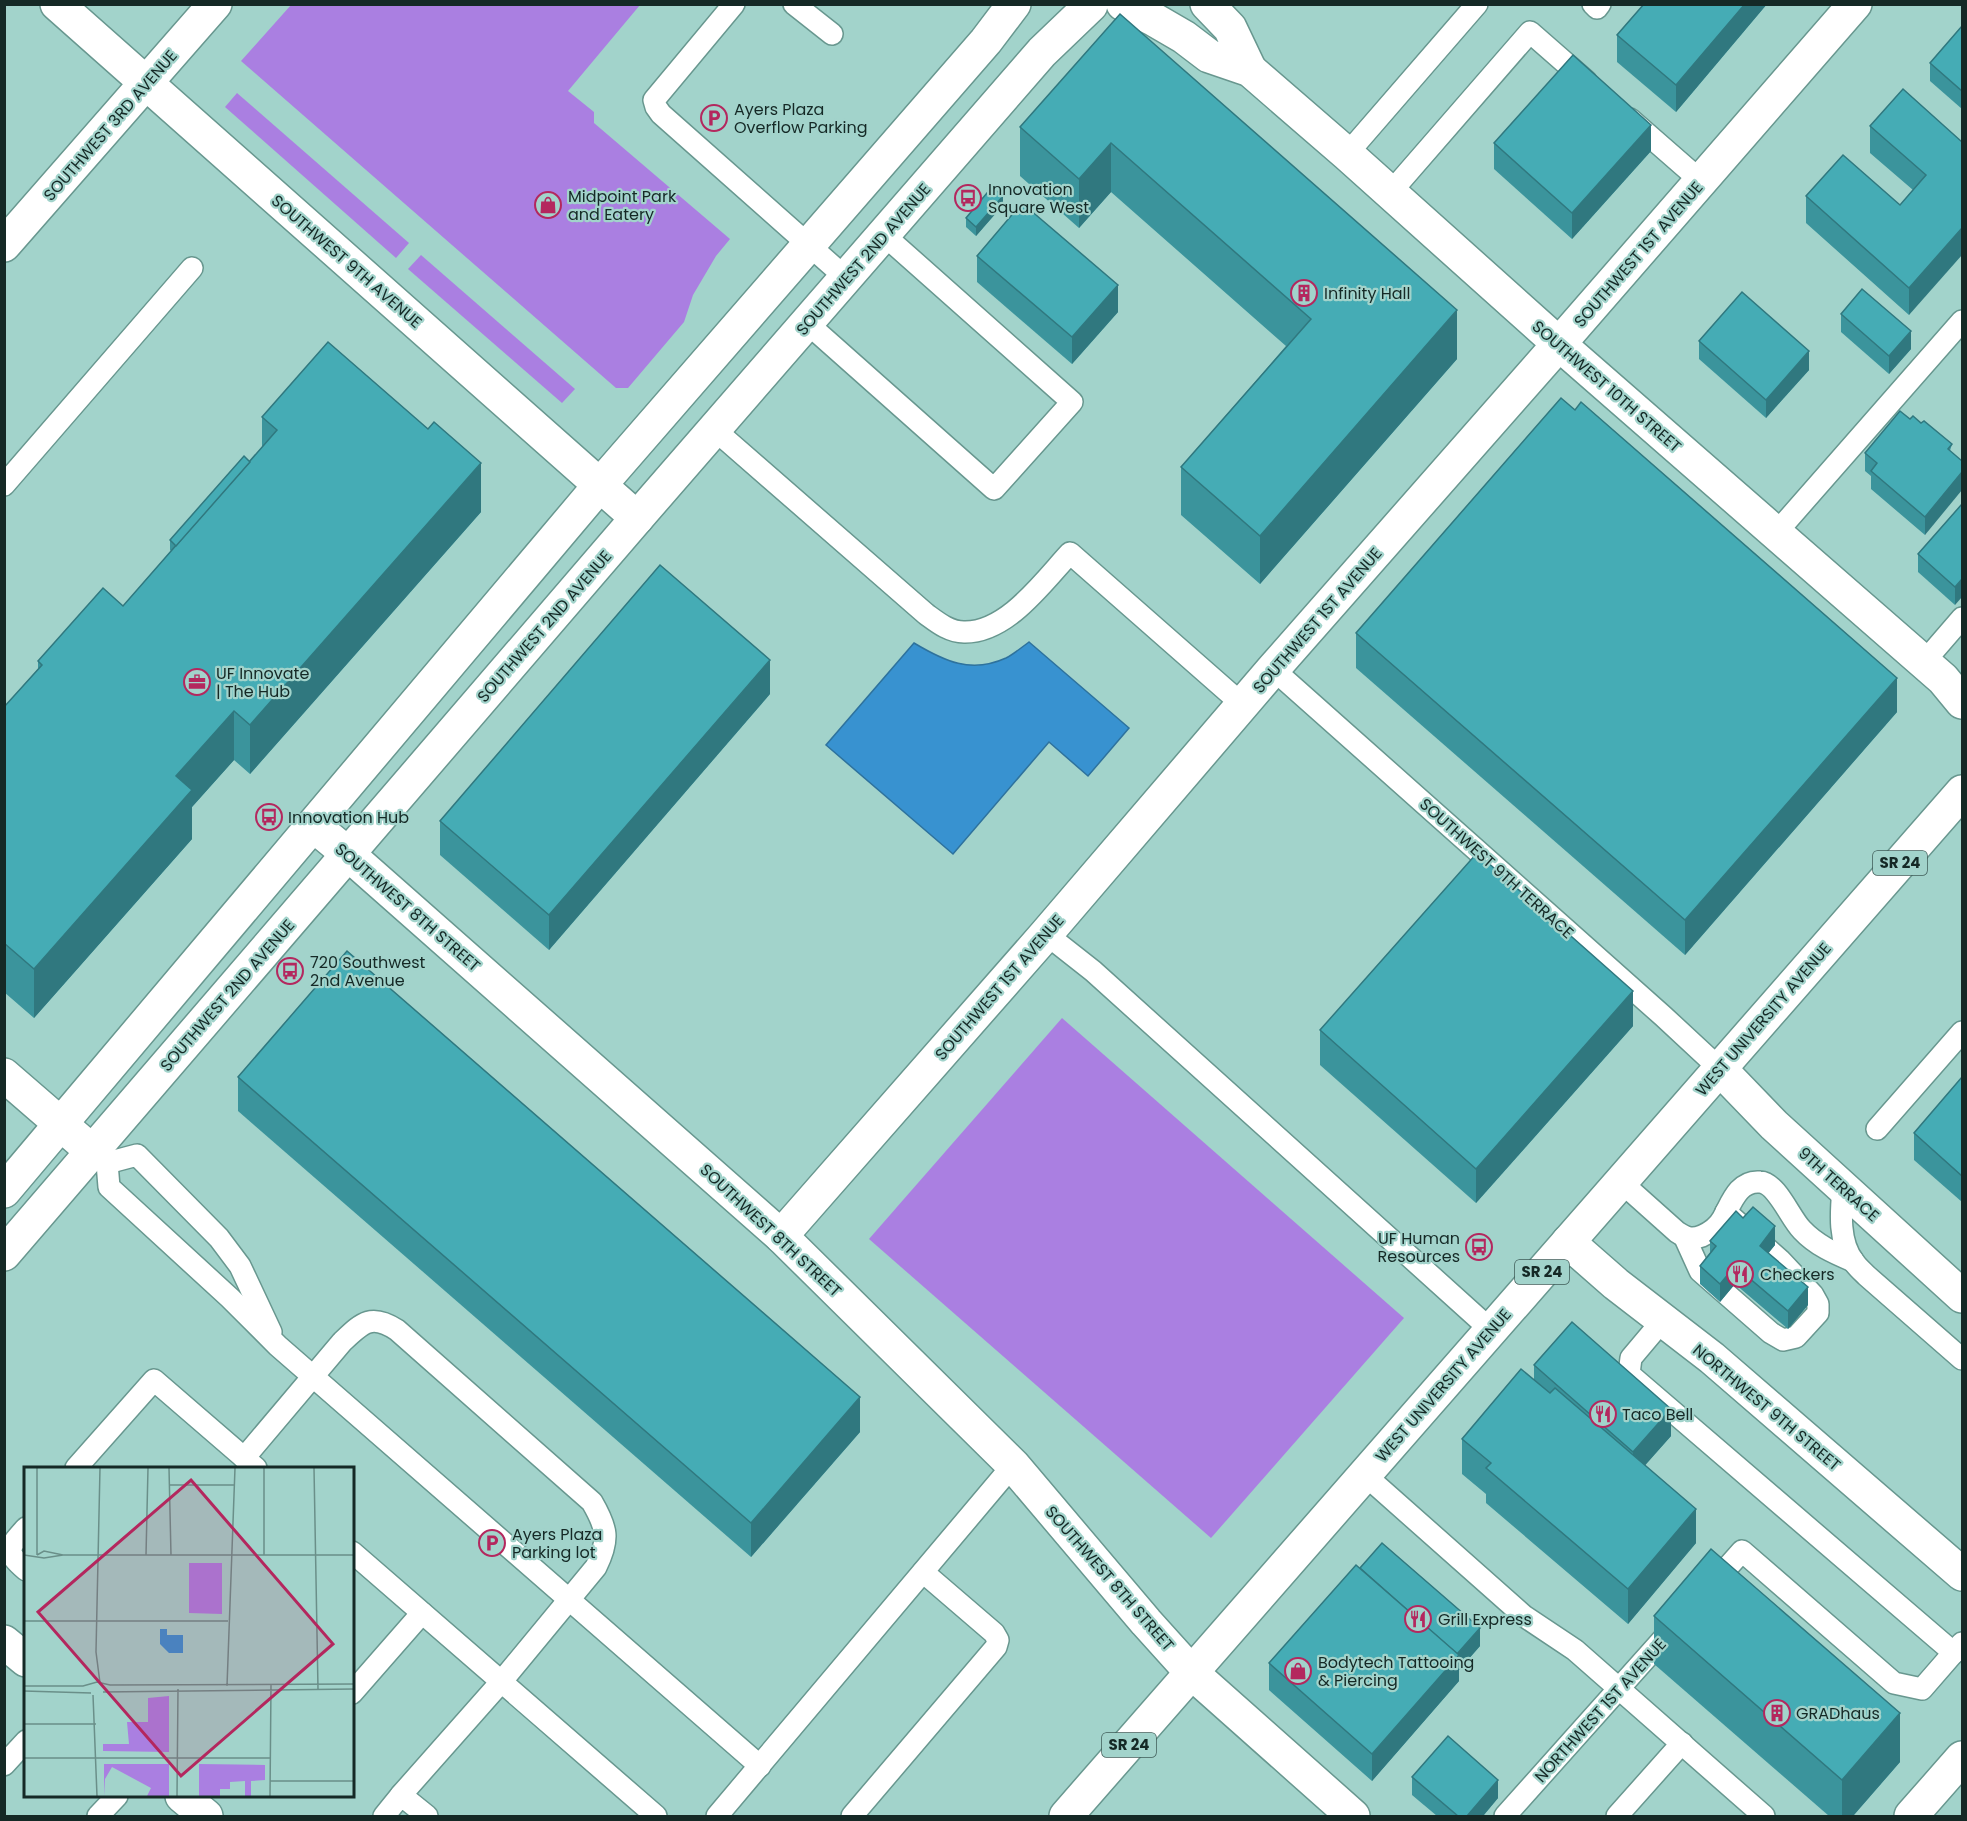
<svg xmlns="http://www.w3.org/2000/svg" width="1967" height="1821" viewBox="0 0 1967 1821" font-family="Poppins,sans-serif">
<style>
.green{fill:#aa7fe1}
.water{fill:#3892d0;stroke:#2e729d;stroke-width:1.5}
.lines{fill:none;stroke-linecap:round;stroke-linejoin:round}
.service-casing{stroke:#68978f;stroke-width:24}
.minor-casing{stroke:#68978f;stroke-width:36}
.tertiary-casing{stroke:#68978f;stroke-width:36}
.primary-casing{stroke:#68978f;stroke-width:36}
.service{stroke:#fff;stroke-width:21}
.minor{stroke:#fff;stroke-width:33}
.tertiary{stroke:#fff;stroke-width:33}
.primary{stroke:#fff;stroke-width:33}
.wall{fill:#3b949c}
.shaded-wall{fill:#30787f}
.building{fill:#45acb5;stroke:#30787f;stroke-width:1.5}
.labels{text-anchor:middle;stroke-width:4.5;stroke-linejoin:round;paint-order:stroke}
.shield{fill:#a2d3cb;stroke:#3f5c58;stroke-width:1.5}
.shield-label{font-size:15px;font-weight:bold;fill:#152926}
.poi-label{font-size:16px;fill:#152926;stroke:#a2d3cb;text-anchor:start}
.street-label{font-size:16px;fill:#152926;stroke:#a2d3cb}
.inset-road{fill:none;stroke:#6a8f89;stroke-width:1.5}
.view{fill:#b4275e;fill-opacity:0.15;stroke:#b4275e;stroke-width:3}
.inset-edge{fill:none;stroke:#152926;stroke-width:3}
</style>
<rect width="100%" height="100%" fill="#a2d3cb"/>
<g class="green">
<polygon points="291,5 640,5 568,91 594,112 594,123 730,239 716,256 693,295 684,322 628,388 616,388 241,61"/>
<polygon points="237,93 409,243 396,258 225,107"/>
<polygon points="421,255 575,389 562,403 408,269"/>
<polygon points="1062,1018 1404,1318 1211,1538 869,1239"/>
</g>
<path class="water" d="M1029,642L1129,728L1088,776L1049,742L953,854L826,745L914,643C944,661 971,674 1006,658C1014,654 1022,647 1029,642Z"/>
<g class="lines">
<defs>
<g id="service">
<polyline points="734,4 654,100 656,107 661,114 846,278"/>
<polyline points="794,4 832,34"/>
<polyline points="1593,4 1597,8 1600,4"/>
<polyline points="1630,119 1701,181"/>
<polyline points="1347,154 1477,4"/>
<polyline points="1390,193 1530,32 1586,81"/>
<polyline points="807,323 994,489 1072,402 884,235"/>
<path d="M715,430L926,614C937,622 949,632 964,632C1007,633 1043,582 1070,553L1243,705"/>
<polyline points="4,485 192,268"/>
<polyline points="1776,533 1962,321"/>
<polyline points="1924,662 1962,618"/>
<polyline points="1273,669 1663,1016 1719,1068"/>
<polyline points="1046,934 1093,971 1491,1330"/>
<polyline points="1877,1129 1962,1032"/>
<polyline points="93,1152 107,1163 109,1187 230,1298 278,1346 760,1766"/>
<polyline points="107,1163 137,1155 219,1238 240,1266 271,1332"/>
<path d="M1621,1182L1677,1232C1686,1238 1692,1240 1702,1236C1711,1232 1718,1227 1723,1218C1731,1204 1738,1180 1760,1182C1777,1183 1790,1218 1802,1230C1816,1245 1834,1253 1853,1261"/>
<path d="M1843,1188C1841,1211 1838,1242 1854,1262C1857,1267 1863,1272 1867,1276L1962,1359"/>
<polyline points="1685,1238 1700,1271 1771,1333 1783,1340 1796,1337 1818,1313 1818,1304 1813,1295 1780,1260 1726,1212"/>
<polyline points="1663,1320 1631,1358 1629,1374 1954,1653"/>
<path d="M244,1458L342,1342C362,1323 371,1313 397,1330L592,1502C607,1528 610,1539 596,1567L501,1682L401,1795"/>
<polyline points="76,1468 154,1380 256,1468"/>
<polyline points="1365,1475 1524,1616 1575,1650 1764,1816"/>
<path d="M26,1528C8,1548 4,1551 26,1570"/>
<polyline points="352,1552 656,1816"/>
<polyline points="1710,1587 1742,1551 1894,1683 1922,1689 1962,1643"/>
<polyline points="352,1693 422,1613"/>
<polyline points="4,1765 26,1741"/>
<polyline points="98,1816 117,1796"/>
<polyline points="384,1816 401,1795 427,1816"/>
<polyline points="717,1816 1013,1465"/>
<polyline points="852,1816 996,1647 998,1640 994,1633 923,1572"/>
<polyline points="1505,1816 1673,1628"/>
<polyline points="1617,1816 1682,1743"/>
</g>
<g id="minor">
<polyline points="57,4 637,518"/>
<polyline points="1123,4 1153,19 1184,37 1209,56 1250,70 1347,154 1559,344 1943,679 1962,702"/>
<polyline points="1207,4 1230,28 1250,70"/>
<polyline points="4,245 215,4"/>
<polyline points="313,825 348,854 781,1236 1013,1465 1146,1622 1192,1673 1353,1816"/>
<polyline points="1719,1068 1774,1125 1962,1296"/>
<polyline points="4,1075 93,1152"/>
<polyline points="781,1236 1046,934 1273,669 1559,344 1855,4"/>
<polyline points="1568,1242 1616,1284 1712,1358 1962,1574"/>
<polyline points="4,1642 26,1660"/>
<polyline points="182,1796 206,1816"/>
<polyline points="1911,1816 1962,1758"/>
</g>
<g id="tertiary">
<polyline points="4,1191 600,485 986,41 1014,4"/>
<polyline points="4,1254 637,518 1042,52 1091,5"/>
</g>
<polyline id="primary" points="1066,1816 1962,792"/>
</defs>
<use href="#service" class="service-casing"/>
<use href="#minor" class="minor-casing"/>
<use href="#tertiary" class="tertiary-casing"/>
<use href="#primary" class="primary-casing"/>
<use href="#service" class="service"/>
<use href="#minor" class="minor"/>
<use href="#tertiary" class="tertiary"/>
<use href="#primary" class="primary"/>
</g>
<g class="wall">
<polygon points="1644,4 1767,4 1676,112 1617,62 1617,35"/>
<polygon points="1120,14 1457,359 1260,584 1181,515 1181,467 1286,346 1111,192 1079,228 1020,176 1020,127"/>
<polygon points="1962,26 1962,109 1930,81 1930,63"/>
<polygon points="1870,126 1962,142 1909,315 1806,223 1806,196 1900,205 1913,190 1870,153"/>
<polygon points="1494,143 1651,151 1572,239 1494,169"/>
<polygon points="1003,205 976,236 966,227 966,218"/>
<polygon points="977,256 1118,312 1072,364 977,282"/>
<polygon points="1841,314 1911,349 1889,374 1841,332"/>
<polygon points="1699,341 1809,370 1766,418 1699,359"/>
<polygon points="1575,410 1897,712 1685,955 1356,668 1356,633"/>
<polygon points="262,417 481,512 250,774 234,760 192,807 192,839 34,1018 4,992 4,707 38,669 38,661 123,606 171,551 170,550 170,540 250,462 262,448"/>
<polygon points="1910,419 1921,423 1952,444 1925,535 1871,489 1871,476 1865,471 1865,453"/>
<polygon points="1962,504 1955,605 1918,572 1918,554"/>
<polygon points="770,694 549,950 440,855 440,821"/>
<polygon points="1633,1026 1476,1203 1320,1065 1320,1030"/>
<polygon points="238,1077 860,1432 751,1557 238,1111"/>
<polygon points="1962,1077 1962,1202 1914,1160 1914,1133"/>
<polygon points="1710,1241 1775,1245 1768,1253 1808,1305 1788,1329 1735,1284 1720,1302 1700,1284 1700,1266 1710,1253"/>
<polygon points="1534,1365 1671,1436 1645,1465 1696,1543 1628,1624 1486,1503 1486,1494 1462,1474 1462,1439 1534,1380"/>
<polygon points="1360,1568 1480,1646 1459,1670 1459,1681 1372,1781 1269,1690 1269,1663"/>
<polygon points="1654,1616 1900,1762 1853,1816 1829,1816 1654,1664"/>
<polygon points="1412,1777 1498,1798 1483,1816 1437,1816 1412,1795"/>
</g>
<g class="shaded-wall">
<polygon points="1745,4 1767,4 1676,112 1676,85"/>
<polygon points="1651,125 1651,151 1572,239 1572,213"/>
<polygon points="1111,143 1111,192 1079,228 1079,179"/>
<polygon points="1003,196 1003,205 976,236 976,227"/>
<polygon points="1962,228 1962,255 1909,315 1909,288"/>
<polygon points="1118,285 1118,312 1072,364 1072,337"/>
<polygon points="1457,310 1457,359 1260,584 1260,536"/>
<polygon points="1911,331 1911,349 1889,374 1889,356"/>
<polygon points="1809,351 1809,370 1766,418 1766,400"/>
<polygon points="481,463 481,512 250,774 250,725"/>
<polygon points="1962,472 1962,490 1925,535 1925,517"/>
<polygon points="1962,579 1962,597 1955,605 1955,587"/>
<polygon points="770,660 770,694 549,950 549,915"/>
<polygon points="1897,678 1897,712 1685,955 1685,920"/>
<polygon points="234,711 234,760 192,807 192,839 34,1018 34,969 176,776"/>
<polygon points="1633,991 1633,1026 1476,1203 1476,1169"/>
<polygon points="1775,1226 1775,1245 1760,1264 1760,1246"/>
<polygon points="1735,1266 1735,1284 1720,1302 1720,1284"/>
<polygon points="1808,1287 1808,1305 1788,1329 1788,1311"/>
<polygon points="860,1397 860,1432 751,1557 751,1523"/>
<polygon points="1671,1409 1671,1436 1633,1479 1633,1452"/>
<polygon points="1696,1509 1696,1543 1628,1624 1628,1589"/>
<polygon points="1480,1628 1480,1646 1459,1670 1459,1681 1372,1781 1372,1754"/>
<polygon points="1900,1713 1900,1762 1853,1816 1842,1816 1842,1780"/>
<polygon points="1498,1780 1498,1798 1483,1816 1467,1816"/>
</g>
<g class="building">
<polygon points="1644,4 1745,4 1676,85 1617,35"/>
<polygon points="1120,14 1457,310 1260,536 1181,467 1311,319 1111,143 1079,179 1020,127"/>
<polygon points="1962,26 1962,91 1930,63"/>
<polygon points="1573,55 1651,125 1572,213 1494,143"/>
<polygon points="1903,89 1962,142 1962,228 1909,288 1806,196 1843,155 1900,205 1926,175 1870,126"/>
<polygon points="992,187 1003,196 976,227 966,218"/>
<polygon points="1022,203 1118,285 1072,337 977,256"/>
<polygon points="1862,289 1911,331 1889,356 1841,314"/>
<polygon points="1742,292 1809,351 1766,400 1699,341"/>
<polygon points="328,342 428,429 434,422 481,463 250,725 234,711 176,776 192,790 34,969 4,943 4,707 42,665 38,661 103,588 123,606 277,430 262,417"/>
<polygon points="1561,398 1575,410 1581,402 1897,678 1685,920 1356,633"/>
<polygon points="1900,411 1910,419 1913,416 1921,423 1924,421 1952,444 1948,449 1962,461 1962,472 1925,517 1871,471 1877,463 1865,453"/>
<polygon points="244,456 250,462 176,546 170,540"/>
<polygon points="1962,504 1962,579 1955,587 1918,554"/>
<polygon points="660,565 770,660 549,915 440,821"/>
<polygon points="1477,853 1633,991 1476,1169 1320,1030"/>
<polygon points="347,951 860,1397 751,1523 238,1077"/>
<polygon points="1962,1077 1962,1176 1914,1133"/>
<polygon points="1753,1207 1775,1226 1760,1246 1808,1287 1788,1311 1735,1266 1720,1284 1700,1266 1716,1246 1710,1241 1736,1211 1743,1218"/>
<polygon points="1572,1322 1671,1409 1633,1452 1534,1365"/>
<polygon points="1521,1369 1550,1393 1555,1388 1696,1509 1628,1589 1486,1468 1491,1463 1462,1439"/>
<polygon points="1382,1543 1480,1628 1457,1654 1360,1568"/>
<polygon points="1711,1549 1900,1713 1842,1780 1654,1616"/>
<polygon points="1356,1565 1459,1655 1372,1754 1269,1663"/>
<polygon points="1448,1736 1498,1780 1467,1816 1458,1816 1412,1777"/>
</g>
<defs>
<symbol id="parking-ring" viewBox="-11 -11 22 22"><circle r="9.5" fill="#a2d3cb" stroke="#b4275e" stroke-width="1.5"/><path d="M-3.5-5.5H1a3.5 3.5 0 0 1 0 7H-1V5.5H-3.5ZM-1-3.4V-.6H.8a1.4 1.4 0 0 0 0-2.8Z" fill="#b4275e"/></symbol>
<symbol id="bus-ring" viewBox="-11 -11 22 22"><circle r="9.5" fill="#a2d3cb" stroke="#b4275e" stroke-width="1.5"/><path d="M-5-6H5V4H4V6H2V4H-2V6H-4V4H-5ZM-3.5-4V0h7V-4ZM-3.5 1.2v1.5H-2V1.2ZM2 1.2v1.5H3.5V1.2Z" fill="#b4275e"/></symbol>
<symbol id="shop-ring" viewBox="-11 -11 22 22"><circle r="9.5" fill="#a2d3cb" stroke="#b4275e" stroke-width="1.5"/><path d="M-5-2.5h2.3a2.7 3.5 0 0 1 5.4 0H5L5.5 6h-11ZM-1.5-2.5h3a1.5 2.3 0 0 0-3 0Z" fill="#b4275e"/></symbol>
<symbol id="building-ring" viewBox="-11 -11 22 22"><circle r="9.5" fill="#a2d3cb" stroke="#b4275e" stroke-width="1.5"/><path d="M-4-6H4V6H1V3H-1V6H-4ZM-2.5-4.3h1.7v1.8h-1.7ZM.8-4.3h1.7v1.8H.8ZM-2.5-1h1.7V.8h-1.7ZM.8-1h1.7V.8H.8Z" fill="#b4275e"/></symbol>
<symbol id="office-ring" viewBox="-11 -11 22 22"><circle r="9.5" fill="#a2d3cb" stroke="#b4275e" stroke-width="1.5"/><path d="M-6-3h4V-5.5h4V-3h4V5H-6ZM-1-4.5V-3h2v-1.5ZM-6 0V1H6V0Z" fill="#b4275e"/></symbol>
<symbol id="restaurant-ring" viewBox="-11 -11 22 22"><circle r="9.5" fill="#a2d3cb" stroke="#b4275e" stroke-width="1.5"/><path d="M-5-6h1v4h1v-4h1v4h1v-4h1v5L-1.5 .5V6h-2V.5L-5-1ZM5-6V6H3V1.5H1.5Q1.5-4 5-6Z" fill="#b4275e"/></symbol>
</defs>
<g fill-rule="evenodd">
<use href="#parking-ring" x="699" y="103" width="30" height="30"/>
<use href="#bus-ring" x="953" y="183" width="30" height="30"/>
<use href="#shop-ring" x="533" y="190" width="30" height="30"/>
<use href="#building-ring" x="1289" y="278" width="30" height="30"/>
<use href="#office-ring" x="182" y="667" width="30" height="30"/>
<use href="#bus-ring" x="254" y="802" width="30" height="30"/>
<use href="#bus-ring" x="275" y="956" width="30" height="30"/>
<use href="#bus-ring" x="1464" y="1232" width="30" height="30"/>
<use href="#restaurant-ring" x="1725" y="1259" width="30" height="30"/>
<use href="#restaurant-ring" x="1588" y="1399" width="30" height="30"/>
<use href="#parking-ring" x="477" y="1528" width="30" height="30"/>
<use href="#restaurant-ring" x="1403" y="1604" width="30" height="30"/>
<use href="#shop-ring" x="1283" y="1656" width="30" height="30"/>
<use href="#building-ring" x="1762" y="1698" width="30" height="30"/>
</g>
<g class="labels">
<g class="shield">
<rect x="1873" y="851" width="54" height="24" rx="4.5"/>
<rect x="1515" y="1260" width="54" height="24" rx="4.5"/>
<rect x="1102" y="1733" width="54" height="24" rx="4.5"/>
</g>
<g class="shield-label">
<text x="1900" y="868">SR 24</text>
<text x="1542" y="1277">SR 24</text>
<text x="1129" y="1750">SR 24</text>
</g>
<g class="poi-label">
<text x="734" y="115">Ayers Plaza<tspan x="734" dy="18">Overflow Parking</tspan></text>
<text x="988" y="195">Innovation<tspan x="988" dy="18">Square West</tspan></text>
<text x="568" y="202">Midpoint Park<tspan x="568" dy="18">and Eatery</tspan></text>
<text x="1324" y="299">Infinity Hall</text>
<text x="216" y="679">UF Innovate<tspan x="216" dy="18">| The Hub</tspan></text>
<text x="288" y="823">Innovation Hub</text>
<text x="310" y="968">720 Southwest<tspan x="310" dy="18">2nd Avenue</tspan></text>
<text x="1460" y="1244" text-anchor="end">UF Human<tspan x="1460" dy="18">Resources</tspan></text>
<text x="1760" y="1280">Checkers</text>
<text x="1622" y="1420">Taco Bell</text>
<text x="512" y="1540">Ayers Plaza<tspan x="512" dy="18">Parking lot</tspan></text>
<text x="1438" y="1625">Grill Express</text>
<text x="1318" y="1668">Bodytech Tattooing<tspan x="1318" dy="18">&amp; Piercing</tspan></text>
<text x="1796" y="1719">GRADhaus</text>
</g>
<g class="street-label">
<text transform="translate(110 125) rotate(-49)" y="6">SOUTHWEST 3RD AVENUE</text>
<text transform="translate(1638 254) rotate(-49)" y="6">SOUTHWEST 1ST AVENUE</text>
<text transform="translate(863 259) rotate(-49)" y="6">SOUTHWEST 2ND AVENUE</text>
<text transform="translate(347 261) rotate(41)" y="6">SOUTHWEST 9TH AVENUE</text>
<text transform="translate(1607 386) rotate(41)" y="6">SOUTHWEST 10TH STREET</text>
<text transform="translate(1317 620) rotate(-49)" y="6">SOUTHWEST 1ST AVENUE</text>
<text transform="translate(544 626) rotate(-49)" y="6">SOUTHWEST 2ND AVENUE</text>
<text transform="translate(1497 868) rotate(42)" y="6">SOUTHWEST 9TH TERRACE</text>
<text transform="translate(408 907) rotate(41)" y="6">SOUTHWEST 8TH STREET</text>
<text transform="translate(999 987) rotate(-49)" y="6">SOUTHWEST 1ST AVENUE</text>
<text transform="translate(227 995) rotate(-49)" y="6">SOUTHWEST 2ND AVENUE</text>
<text transform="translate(1763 1019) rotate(-49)" y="6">WEST UNIVERSITY AVENUE</text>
<text transform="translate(1839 1184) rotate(42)" y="6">9TH TERRACE</text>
<text transform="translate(771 1230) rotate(43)" y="6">SOUTHWEST 8TH STREET</text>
<text transform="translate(1443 1385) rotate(-49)" y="6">WEST UNIVERSITY AVENUE</text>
<text transform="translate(1767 1407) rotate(40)" y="6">NORTHWEST 9TH STREET</text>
<text transform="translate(1110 1578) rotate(49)" y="6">SOUTHWEST 8TH STREET</text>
<text transform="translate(1600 1710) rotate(-48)" y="6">NORTHWEST 1ST AVENUE</text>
</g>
</g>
<g transform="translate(24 1467)">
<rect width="330" height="330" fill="#a2d3cb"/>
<path d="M165,96H198V147L165,146ZM145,229V285L79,284V277H105L103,255H124V231ZM80,297H145V329H123L127,321L88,300L81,312L80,329ZM175,297L241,298V313L227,314V329H221V314L206,315V322H196V329H175Z" fill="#aa7fe1"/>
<path d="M136,162H143V168H159V186H145L136,177Z" fill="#3892d0"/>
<path class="inset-road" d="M76,1L72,185L76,216M145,1L147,88M290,1L294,222M146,18H211M0,88L20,91L39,88H330M13,88V1M13,88L20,84L39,88M122,88L124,1M240,88V1M0,154H204M0,219H59L73,215L86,218L330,217M203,219L211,1M0,224L67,226M79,225L330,222M69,228L73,329M0,257H72M0,291H247M246,314H330M153,329L154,222M246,329L247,218"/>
<path class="view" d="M167,13L309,177L157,309L14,145Z"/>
<rect width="330" height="330" class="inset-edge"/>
</g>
<rect width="1967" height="1821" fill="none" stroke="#152926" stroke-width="12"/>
</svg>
